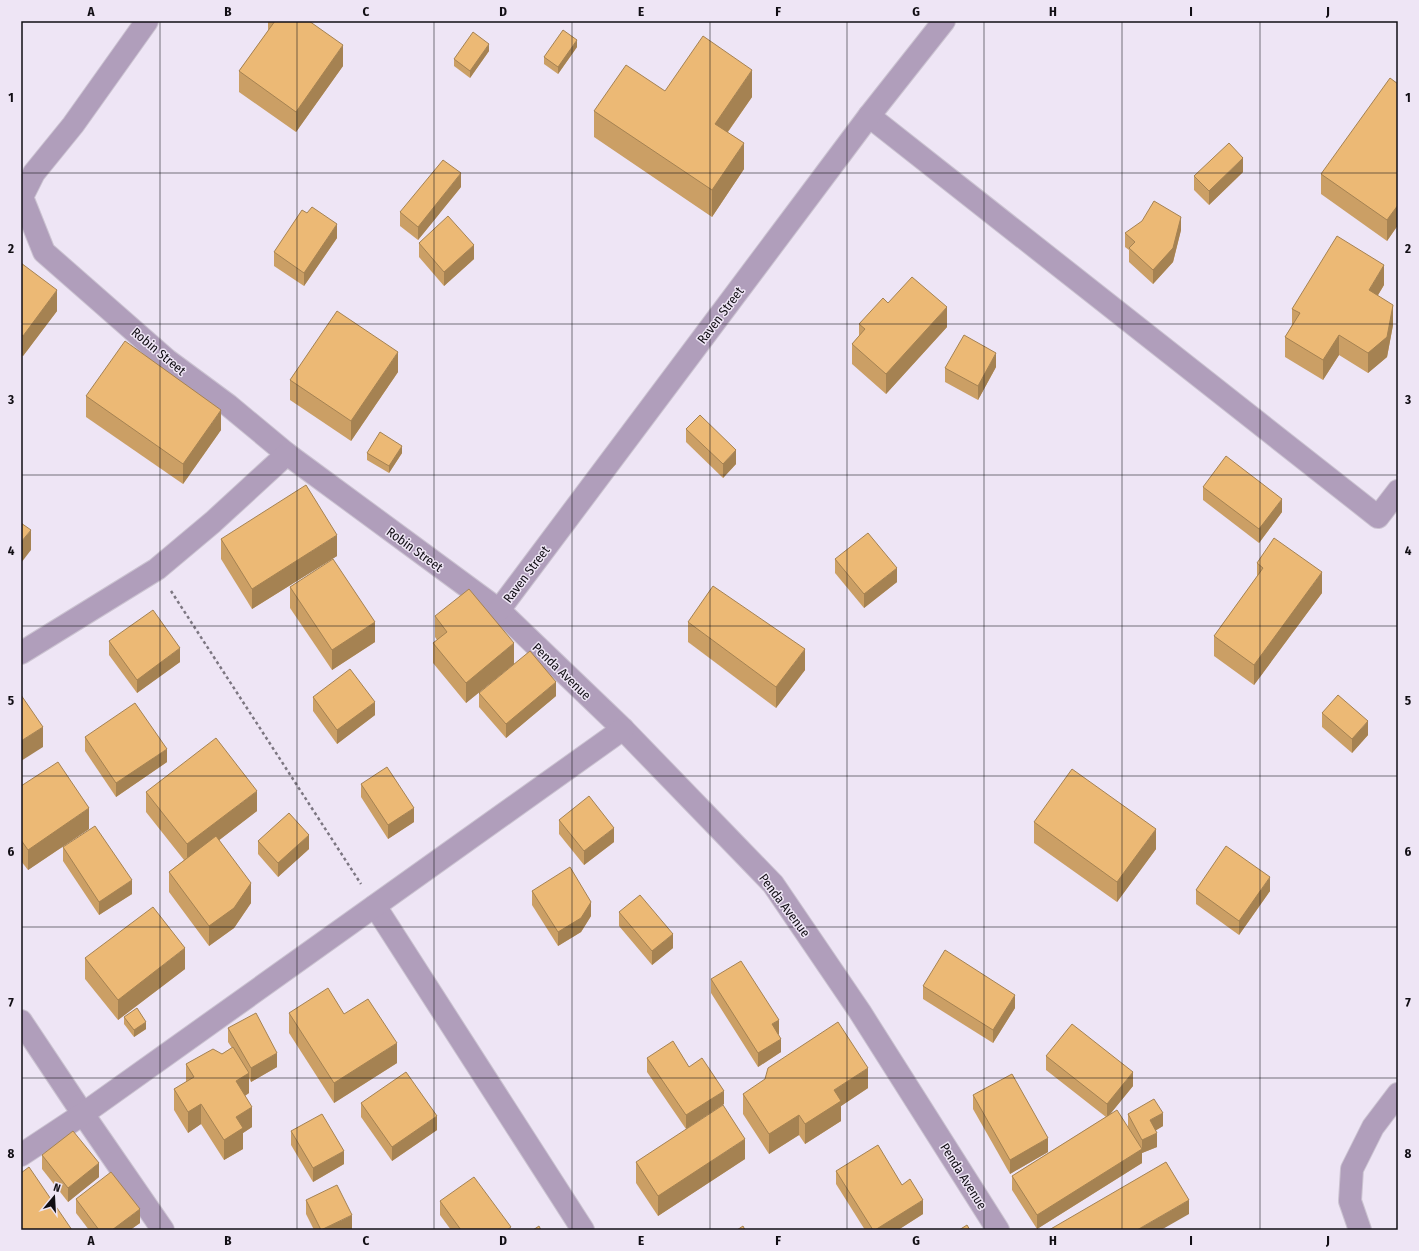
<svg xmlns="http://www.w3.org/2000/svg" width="1419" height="1251" viewBox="0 0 1419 1251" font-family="'Fira Sans Condensed',sans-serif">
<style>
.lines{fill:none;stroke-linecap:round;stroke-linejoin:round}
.minor-casing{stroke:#cbc3d1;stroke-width:24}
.path{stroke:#7c7681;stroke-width:2.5;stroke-dasharray:3 3;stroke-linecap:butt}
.minor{stroke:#b09ebb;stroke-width:22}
.wall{fill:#cb9f65}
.shaded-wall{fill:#a58252}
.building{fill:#ecb975;stroke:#a58252}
.grid{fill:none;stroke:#110e14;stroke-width:1;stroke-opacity:0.55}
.labels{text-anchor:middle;stroke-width:3;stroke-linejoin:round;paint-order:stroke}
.street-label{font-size:13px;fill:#110e14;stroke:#eee5f5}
.neatline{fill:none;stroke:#110e14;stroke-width:1.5}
.grid-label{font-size:13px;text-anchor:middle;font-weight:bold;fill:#110e14}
</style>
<rect width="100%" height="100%" fill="#eee5f5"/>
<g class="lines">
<defs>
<g id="minor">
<polyline points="147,21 73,125 34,173 22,197 44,252 167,360 228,405 287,454 499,610 623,729 773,884 860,1012 998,1230"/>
<polyline points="869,116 1378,517 1398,491"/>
<polyline points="499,610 869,116 944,21"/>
<polyline points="21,653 157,569 213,522 287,454"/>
<polyline points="375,906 583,1230"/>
<polyline points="21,1021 83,1114 163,1230"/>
<polyline points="21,1155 83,1114 623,729"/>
<polyline points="1360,1230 1350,1201 1352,1169 1373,1127 1398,1094"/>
</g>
</defs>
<use href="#minor" class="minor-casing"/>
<polyline class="path" points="171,591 361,884"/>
<use href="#minor" class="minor"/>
</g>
<g class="wall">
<polygon points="268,21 309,21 343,66 296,132 239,92 239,71 268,31"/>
<polygon points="577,47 558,74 544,64 544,57"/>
<polygon points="489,51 470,78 454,66 454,59"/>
<polygon points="1398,84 1398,225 1387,241 1321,194 1321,174"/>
<polygon points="665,91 752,97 728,132 744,169 712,217 594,137 594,111"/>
<polygon points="1243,172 1209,205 1194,190 1194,176"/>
<polygon points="461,187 418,240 400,226 400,212"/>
<polygon points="1181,230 1173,262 1153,284 1129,262 1129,250 1125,247 1125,233"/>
<polygon points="337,238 304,286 274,266 274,252"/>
<polygon points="419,243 474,259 444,286 419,257"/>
<polygon points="21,263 57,311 23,356 21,355"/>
<polygon points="1384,285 1378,295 1393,325 1387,357 1368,373 1339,355 1323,380 1285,357 1285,337 1292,325 1292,309"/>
<polygon points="888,303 947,327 886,394 852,364 852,344 859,336 859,324"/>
<polygon points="996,367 978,400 945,382 945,368"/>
<polygon points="398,372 351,441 290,400 290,380"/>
<polygon points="86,396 221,430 183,484 86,417"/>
<polygon points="686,429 736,464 723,478 686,442"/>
<polygon points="367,453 402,453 389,473 367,460"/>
<polygon points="1203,487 1282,512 1259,543 1203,500"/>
<polygon points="221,539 337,556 252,609 221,559"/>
<polygon points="835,559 897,582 864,608 835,573"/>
<polygon points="1257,563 1322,593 1254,685 1214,656 1214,636 1257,577"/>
<polygon points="290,587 375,642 332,670 290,608"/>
<polygon points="435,616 514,664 466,703 433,663 433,643 437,640 435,637"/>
<polygon points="688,622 805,670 776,708 688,642"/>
<polygon points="109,641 180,662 137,693 109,655"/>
<polygon points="479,693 556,696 506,738 479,707"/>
<polygon points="313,697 375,715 337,744 313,711"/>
<polygon points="1322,713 1368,735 1352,753 1322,727"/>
<polygon points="85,737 167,762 116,797 85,751"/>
<polygon points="361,784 414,822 388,839 361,797"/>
<polygon points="21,786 89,829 28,870 21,861"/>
<polygon points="146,792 257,811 219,840 251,903 234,928 209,946 169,892 169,872 184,860 146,812"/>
<polygon points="559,820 614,842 584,865 559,834"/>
<polygon points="1034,822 1156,849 1117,902 1034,843"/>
<polygon points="258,841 309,849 278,877 258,854"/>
<polygon points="63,847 132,894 99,915 63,861"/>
<polygon points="1196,890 1270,891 1239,935 1196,904"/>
<polygon points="532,891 591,916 581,932 558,946 532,905"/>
<polygon points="619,912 673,948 652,965 619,926"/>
<polygon points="85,958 185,969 118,1020 85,979"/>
<polygon points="711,979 779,1034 778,1034 781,1052 758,1067 711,993"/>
<polygon points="923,986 1015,1008 993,1043 923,999"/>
<polygon points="289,1013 344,1014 397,1063 334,1103 289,1033"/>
<polygon points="124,1017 146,1029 134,1037 124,1024"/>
<polygon points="228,1028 277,1067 251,1082 249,1078 249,1093 245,1096 252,1127 243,1133 243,1149 224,1160 201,1124 188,1133 174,1110 174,1089 186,1082 186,1064 222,1054 232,1048 228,1042"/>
<polygon points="1046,1056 1133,1086 1110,1114 1128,1128 1128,1114 1163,1126 1156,1130 1157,1147 1142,1153 1142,1163 1037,1229 1012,1190 1012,1176 1106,1117 1046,1070"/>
<polygon points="647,1058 689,1067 724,1104 686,1129 647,1072"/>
<polygon points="868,1088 841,1106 841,1121 805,1144 799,1135 769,1154 743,1114 743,1094"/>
<polygon points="973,1095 1048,1152 1010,1174 973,1109"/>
<polygon points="361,1103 437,1130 392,1161 361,1117"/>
<polygon points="291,1131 344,1164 313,1182 291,1145"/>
<polygon points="42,1155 99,1177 68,1202 42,1169"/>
<polygon points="745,1159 658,1216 636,1183 636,1162"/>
<polygon points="836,1171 902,1185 923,1214 898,1230 865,1230 836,1184"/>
<polygon points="76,1199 140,1223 130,1230 89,1230 76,1213"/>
<polygon points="306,1200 352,1229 349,1230 314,1230 306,1214"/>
<polygon points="440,1201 511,1230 451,1230 440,1215"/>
</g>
<g class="shaded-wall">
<polygon points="577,40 577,47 558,74 558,67"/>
<polygon points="489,44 489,51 470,78 470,71"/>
<polygon points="343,45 343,66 296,132 296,112"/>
<polygon points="752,70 752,97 715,150 715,124"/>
<polygon points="744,143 744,169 712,217 712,190"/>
<polygon points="1243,158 1243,172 1209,205 1209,191"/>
<polygon points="461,173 461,187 418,240 418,227"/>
<polygon points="1398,205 1398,225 1387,241 1387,220"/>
<polygon points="1181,217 1181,230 1173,262 1153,284 1153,270"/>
<polygon points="337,224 337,238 304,286 304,273"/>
<polygon points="474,245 474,259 444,286 444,272"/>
<polygon points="1384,265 1384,285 1369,310 1369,290"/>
<polygon points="57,290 57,311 23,356 23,336"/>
<polygon points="1393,305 1393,325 1387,357 1368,373 1368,353"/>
<polygon points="947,307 947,327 886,394 886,374"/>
<polygon points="1339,335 1339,355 1323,380 1323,360"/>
<polygon points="398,352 398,372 351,441 351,421"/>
<polygon points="996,353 996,367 978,400 978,386"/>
<polygon points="221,410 221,430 183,484 183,464"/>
<polygon points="402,446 402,453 389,473 389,466"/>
<polygon points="736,450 736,464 723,478 723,464"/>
<polygon points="1282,499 1282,512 1259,543 1259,529"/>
<polygon points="31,530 31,550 21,563 21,542"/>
<polygon points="337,535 337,556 252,609 252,589"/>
<polygon points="897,568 897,582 864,608 864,594"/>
<polygon points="1322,572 1322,593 1254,685 1254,665"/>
<polygon points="375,622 375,642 332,670 332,650"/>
<polygon points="514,643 514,664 466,703 466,683"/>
<polygon points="180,648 180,662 137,693 137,680"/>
<polygon points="805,649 805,670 776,708 776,687"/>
<polygon points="556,682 556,696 506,738 506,724"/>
<polygon points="375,702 375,715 337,744 337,730"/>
<polygon points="1368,721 1368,735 1352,753 1352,739"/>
<polygon points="43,727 43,747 21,761 21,741"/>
<polygon points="167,749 167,762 116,797 116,783"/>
<polygon points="257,791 257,811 187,865 187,844"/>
<polygon points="89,808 89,829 28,870 28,850"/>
<polygon points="414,808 414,822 388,839 388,825"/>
<polygon points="614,828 614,842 584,865 584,851"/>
<polygon points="1156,829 1156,849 1117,902 1117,882"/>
<polygon points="309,835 309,849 278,877 278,863"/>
<polygon points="1270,877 1270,891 1239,935 1239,921"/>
<polygon points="132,880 132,894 99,915 99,902"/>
<polygon points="251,883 251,903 234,928 209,946 209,926"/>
<polygon points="591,902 591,916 581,932 558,946 558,932"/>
<polygon points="673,934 673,948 652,965 652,951"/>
<polygon points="185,948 185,969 118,1020 118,1000"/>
<polygon points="1015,995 1015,1008 993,1043 993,1030"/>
<polygon points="779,1020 779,1034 772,1038 772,1024"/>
<polygon points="146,1022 146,1029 134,1037 134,1030"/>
<polygon points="781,1039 781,1052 758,1067 758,1053"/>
<polygon points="397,1043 397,1063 334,1103 334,1083"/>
<polygon points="277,1053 277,1067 251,1082 251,1068"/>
<polygon points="868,1068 868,1088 841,1106 841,1121 805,1144 805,1124 834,1090"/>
<polygon points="1133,1072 1133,1086 1107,1118 1107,1104"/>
<polygon points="249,1073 249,1093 236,1101 236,1081"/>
<polygon points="724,1091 724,1104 686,1129 686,1115"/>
<polygon points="201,1104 201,1124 188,1133 188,1112"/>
<polygon points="252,1107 252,1127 243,1133 243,1149 224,1160 224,1140 236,1117"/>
<polygon points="1163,1113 1163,1126 1150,1134 1150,1120"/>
<polygon points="799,1115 799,1135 769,1154 769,1134"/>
<polygon points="437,1116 437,1130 392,1161 392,1147"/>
<polygon points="1157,1133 1157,1147 1142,1153 1142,1140"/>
<polygon points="1048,1138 1048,1152 1010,1174 1010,1160"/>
<polygon points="745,1139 745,1159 658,1216 658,1196"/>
<polygon points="1142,1149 1142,1163 1037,1229 1037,1215"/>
<polygon points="344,1151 344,1164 313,1182 313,1168"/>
<polygon points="99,1163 99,1177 68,1202 68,1188"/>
<polygon points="923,1200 923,1214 898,1230 875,1230"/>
<polygon points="1189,1200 1189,1214 1161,1230 1137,1230"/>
<polygon points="140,1209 140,1223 130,1230 112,1230"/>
<polygon points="352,1215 352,1229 349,1230 322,1230"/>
</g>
<g class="building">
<polygon points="275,21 309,21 343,45 296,112 239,71"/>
<polygon points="563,30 577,40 558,67 544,57"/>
<polygon points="473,32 489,44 470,71 454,59"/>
<polygon points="703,36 752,70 715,124 744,143 712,190 594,111 626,65 665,91"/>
<polygon points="1390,78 1398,84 1398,205 1387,220 1321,174"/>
<polygon points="1229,143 1243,158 1209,191 1194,176"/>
<polygon points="443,160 461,173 418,227 400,212"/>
<polygon points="1154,201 1181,217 1173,248 1153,270 1129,248 1135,242 1125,233 1142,221"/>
<polygon points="312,207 337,224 304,273 274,252 302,210 307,213"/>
<polygon points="448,216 474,245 444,272 419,243"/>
<polygon points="1337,236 1384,265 1369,290 1393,305 1387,337 1368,353 1339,335 1323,360 1285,337 1300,313 1292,309"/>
<polygon points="21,263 57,290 23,336 21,335"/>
<polygon points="912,277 947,307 886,374 852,344 865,329 859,324 883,298 888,303"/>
<polygon points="337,311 398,352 351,421 290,380"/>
<polygon points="964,335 996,353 978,386 945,368"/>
<polygon points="125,341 221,410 183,464 86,396"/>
<polygon points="700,415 736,450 723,464 686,429"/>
<polygon points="380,432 402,446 389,466 367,453"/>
<polygon points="1226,456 1282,499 1259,529 1203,487"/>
<polygon points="306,485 337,535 252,589 221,539"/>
<polygon points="21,523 31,530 21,542"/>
<polygon points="868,533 897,568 864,594 835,559"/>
<polygon points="1274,538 1322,572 1254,665 1214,636 1263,568 1257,563"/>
<polygon points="333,559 375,622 332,650 290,587"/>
<polygon points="713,586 805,649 776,687 688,622"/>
<polygon points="469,589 514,643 466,683 433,643 447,632 435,616"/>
<polygon points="153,610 180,648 137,680 109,641"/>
<polygon points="530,651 556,682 506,724 479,693"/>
<polygon points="350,669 375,702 337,730 313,697"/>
<polygon points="21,695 43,727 21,741"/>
<polygon points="1338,695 1368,721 1352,739 1322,713"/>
<polygon points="135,703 167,749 116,783 85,737"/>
<polygon points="216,738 257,791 187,844 146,792"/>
<polygon points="58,762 89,808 28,850 21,840 21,786"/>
<polygon points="387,767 414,808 388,825 361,784"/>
<polygon points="1072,769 1156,829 1117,882 1034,822"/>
<polygon points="589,796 614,828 584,851 559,820"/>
<polygon points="289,813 309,835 278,863 258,841"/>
<polygon points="95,826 132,880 99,902 63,847"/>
<polygon points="216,836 251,883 234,908 209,926 169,872"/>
<polygon points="1226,846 1270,877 1239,921 1196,890"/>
<polygon points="570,867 591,902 581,918 558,932 532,891"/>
<polygon points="640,895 673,934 652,951 619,912"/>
<polygon points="153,907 185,948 118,1000 85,958"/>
<polygon points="945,950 1015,995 993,1030 923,986"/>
<polygon points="741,961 779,1020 772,1024 781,1039 758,1053 711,979"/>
<polygon points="328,988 344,1014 368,999 397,1043 334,1083 289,1013"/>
<polygon points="137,1008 146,1022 134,1030 124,1017"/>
<polygon points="256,1013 277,1053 251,1068 228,1028"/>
<polygon points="838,1022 868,1068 834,1090 841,1101 805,1124 799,1115 769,1134 743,1094 765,1079 768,1068"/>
<polygon points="1072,1024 1133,1072 1107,1104 1046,1056"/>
<polygon points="673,1041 689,1067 702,1058 724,1091 686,1115 647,1058"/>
<polygon points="233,1047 249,1073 236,1081 252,1107 236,1117 243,1128 224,1140 201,1104 188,1112 174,1089 194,1077 186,1064 213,1049 222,1054"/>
<polygon points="406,1072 437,1116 392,1147 361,1103"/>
<polygon points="1012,1074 1048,1138 1010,1160 973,1095"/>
<polygon points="1154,1099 1163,1113 1150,1120 1157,1133 1142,1140 1128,1114"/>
<polygon points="723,1105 745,1139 658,1196 636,1162"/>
<polygon points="1117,1110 1142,1149 1037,1215 1012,1176"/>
<polygon points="322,1114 344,1151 313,1168 291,1131"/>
<polygon points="73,1131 99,1163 68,1188 42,1155"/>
<polygon points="878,1145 902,1185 910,1179 923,1200 875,1230 873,1230 836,1171"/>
<polygon points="1166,1162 1189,1200 1137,1230 1049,1230"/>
<polygon points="29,1167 72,1230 21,1230 21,1173"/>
<polygon points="111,1172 140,1209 112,1230 99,1230 76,1199"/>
<polygon points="474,1177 511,1227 507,1230 461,1230 440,1201"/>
<polygon points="337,1185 352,1215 321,1230 306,1200"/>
<polygon points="967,1225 970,1230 959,1230"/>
<polygon points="539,1226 541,1230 533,1230"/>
<polygon points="743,1226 745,1230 737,1230"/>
</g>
<path class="grid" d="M160,21V1230M297,21V1230M434,21V1230M572,21V1230M710,21V1230M847,21V1230M984,21V1230M1122,21V1230M1260,21V1230M21,173H1398M21,324H1398M21,475H1398M21,626H1398M21,776H1398M21,927H1398M21,1078H1398"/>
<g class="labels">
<g class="street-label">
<text transform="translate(720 315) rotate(-53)" y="5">Raven Street</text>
<text transform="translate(159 351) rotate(40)" y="5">Robin Street</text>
<text transform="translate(415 549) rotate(36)" y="5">Robin Street</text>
<text transform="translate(526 574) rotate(-53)" y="5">Raven Street</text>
<text transform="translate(562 671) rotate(44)" y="5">Penda Avenue</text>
<text transform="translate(785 905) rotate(53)" y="5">Penda Avenue</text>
<text transform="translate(964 1176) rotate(58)" y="5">Penda Avenue</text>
</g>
</g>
<rect width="1419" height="1251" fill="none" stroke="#eee5f5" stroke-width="44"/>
<g transform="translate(54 1197) rotate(18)" stroke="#eee5f5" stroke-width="3" paint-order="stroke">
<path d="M0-3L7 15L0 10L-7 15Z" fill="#110e14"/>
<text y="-6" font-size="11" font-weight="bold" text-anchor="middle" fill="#110e14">N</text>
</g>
<rect x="22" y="22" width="1375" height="1207" class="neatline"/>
<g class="grid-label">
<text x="91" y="16">A</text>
<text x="228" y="16">B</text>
<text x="366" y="16">C</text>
<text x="503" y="16">D</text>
<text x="641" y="16">E</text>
<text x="778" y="16">F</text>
<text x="916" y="16">G</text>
<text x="1053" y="16">H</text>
<text x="1191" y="16">I</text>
<text x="1328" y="16">J</text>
<text x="11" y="102">1</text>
<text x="1408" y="102">1</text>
<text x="11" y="253">2</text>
<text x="1408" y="253">2</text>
<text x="11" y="404">3</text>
<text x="1408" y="404">3</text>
<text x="11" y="555">4</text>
<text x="1408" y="555">4</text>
<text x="11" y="705">5</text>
<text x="1408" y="705">5</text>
<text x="11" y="856">6</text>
<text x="1408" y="856">6</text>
<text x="11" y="1007">7</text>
<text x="1408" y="1007">7</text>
<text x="11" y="1158">8</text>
<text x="1408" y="1158">8</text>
<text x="91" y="1245">A</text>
<text x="228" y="1245">B</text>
<text x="366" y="1245">C</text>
<text x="503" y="1245">D</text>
<text x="641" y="1245">E</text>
<text x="778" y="1245">F</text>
<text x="916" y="1245">G</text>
<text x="1053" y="1245">H</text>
<text x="1191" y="1245">I</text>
<text x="1328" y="1245">J</text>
</g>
</svg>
